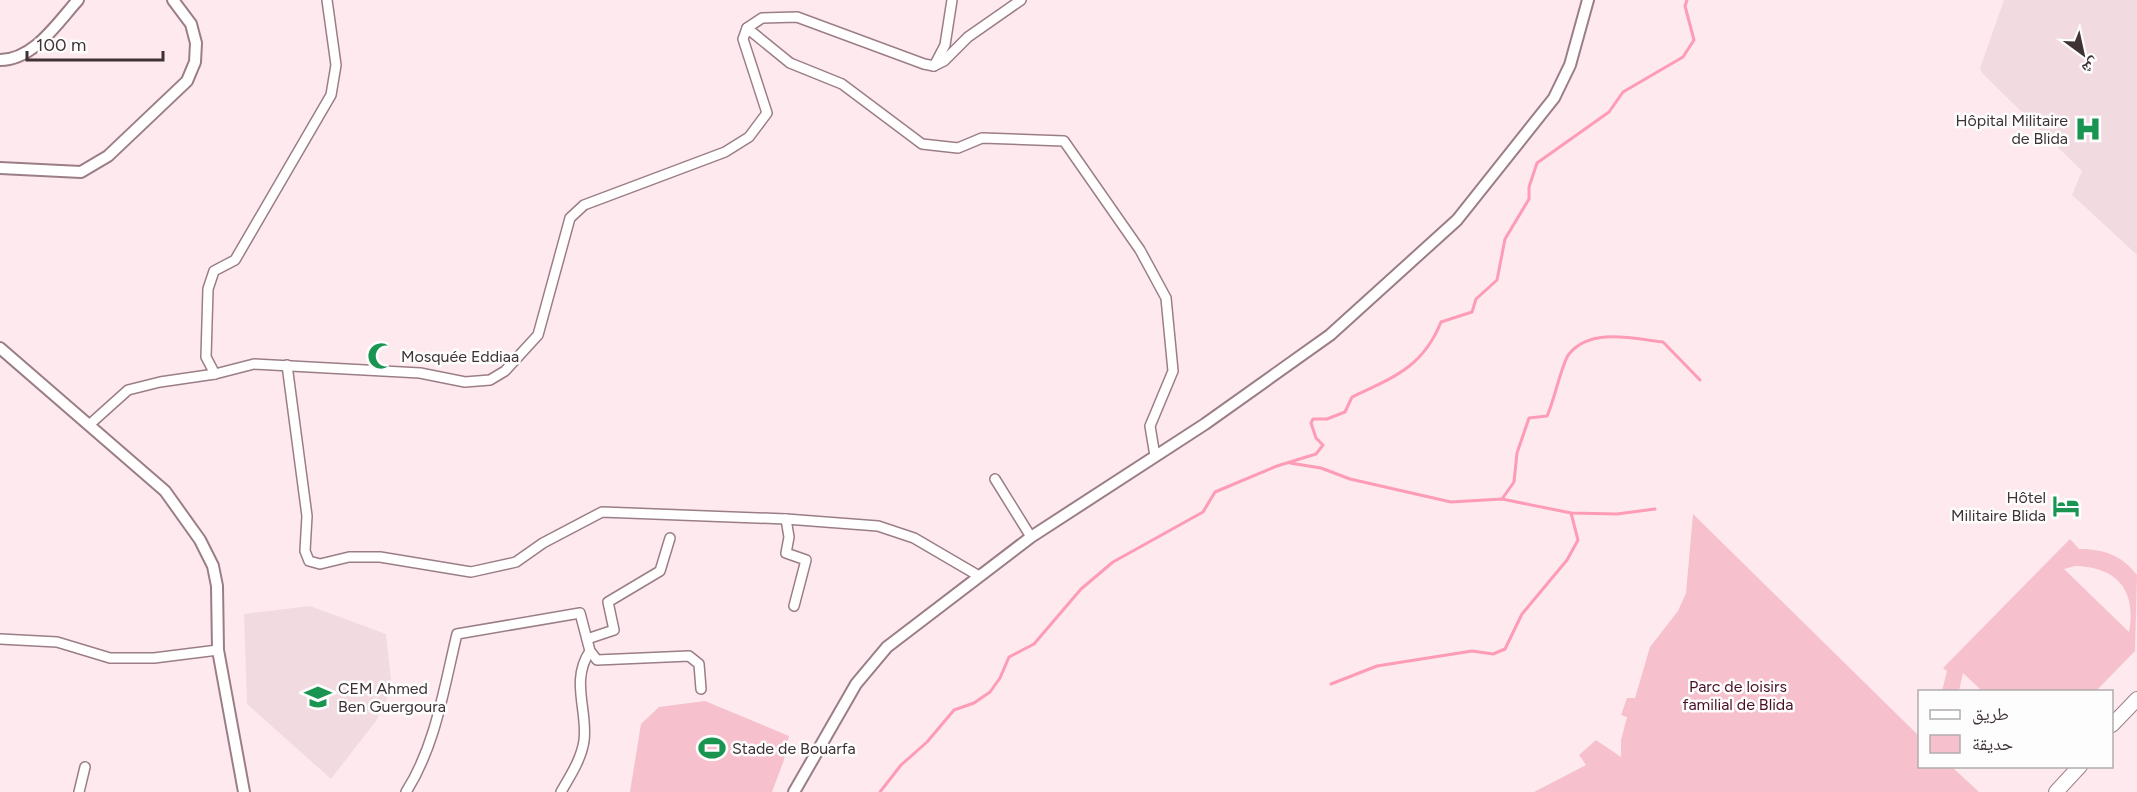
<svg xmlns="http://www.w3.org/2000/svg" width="2137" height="792" viewBox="0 0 2137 792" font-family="Figtree,'Noto Naskh Arabic',sans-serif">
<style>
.built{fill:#f2dbe0}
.green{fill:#f6c0cd;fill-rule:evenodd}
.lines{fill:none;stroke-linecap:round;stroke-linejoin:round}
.stream{stroke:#fe9bb6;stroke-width:3}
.minor-casing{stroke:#9b7e85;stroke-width:12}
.tertiary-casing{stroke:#9b7e85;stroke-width:14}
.primary-casing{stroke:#9b7e85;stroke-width:16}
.minor{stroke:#fff;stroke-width:9}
.tertiary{stroke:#fff;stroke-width:10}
.primary{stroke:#fff;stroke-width:14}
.labels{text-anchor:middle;stroke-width:5;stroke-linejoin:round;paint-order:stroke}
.poi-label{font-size:16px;fill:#3e3235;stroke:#fdfdfd;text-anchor:start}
.park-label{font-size:16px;fill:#4a0f25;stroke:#fdfdfd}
</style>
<rect width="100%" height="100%" fill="#feeaee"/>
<g class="built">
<polygon points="2004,0 2137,0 2137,255 2072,195 2082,171 1982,73 1980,68"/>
<polygon points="310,606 386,634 392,689 376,721 331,779 247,704 244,614"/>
</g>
<g class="green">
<polygon points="1693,514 1919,736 1920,766 1952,767 1979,792 1534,792 1586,765 1579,755 1596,740 1621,757 1621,740 1627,717 1621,715 1627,698 1635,698 1650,647 1678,611 1686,593"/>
<path d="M2070,539L2079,549C2103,549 2122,555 2137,575L2135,651L2096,691H1982L1963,673L1959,691H1942L1947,671L1943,668ZM2075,566C2115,567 2137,588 2129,632L2064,569Z"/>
<polygon points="705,701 789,736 784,760 772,792 630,792 641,724 659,707"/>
</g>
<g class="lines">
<g class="stream">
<polyline points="1290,463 1321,468 1350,479 1451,502 1502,499 1571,513 1617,514 1655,509"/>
<path d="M1502,499L1514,482L1517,453L1529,418L1547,416C1554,402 1562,362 1569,354C1591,327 1634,339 1663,342L1700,380"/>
<polyline points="1331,684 1377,666 1472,651 1493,654 1505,649 1522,614 1567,560 1578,540 1571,513"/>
<path d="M880,792L901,765L927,742L954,710L974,703L990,692L1000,678L1009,657L1034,644L1081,589L1113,562L1203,512L1215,492L1277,466L1316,454L1323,445L1316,438L1311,423L1313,419H1327L1345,412L1352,397C1394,377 1423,367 1441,322L1472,312L1476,299L1497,280L1505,239L1529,199V187L1537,163L1609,112L1623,92L1683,57L1694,40L1685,6L1687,0"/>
</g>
<defs>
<g id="minor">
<polyline points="747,28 790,63 842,84 922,144 958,148 982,138 1064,141 1140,250 1166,298 1173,371 1150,426 1155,456"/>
<polyline points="934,66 945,45 952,0"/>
<polyline points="287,365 307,516 305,551 309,561 320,564 349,557 380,557 471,572 516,562 543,543 602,512 786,519 878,526 914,538 979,576"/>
<polyline points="215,374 206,357 208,289 214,271 235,260 331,95 336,65 327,0"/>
<polyline points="89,425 128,390 160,382 215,374 254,364 420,373 465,382 490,380 505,371 538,335 570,218 584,205 725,152 749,137 767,113 743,39 747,28 762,18 797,17 924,64 934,66 944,61 968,37 1021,0"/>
<polyline points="995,479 1031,537"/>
<polyline points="786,519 789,537 786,553 806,560 794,606"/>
<polyline points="0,639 57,642 110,658 154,658 218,650"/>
<polyline points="587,639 614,630 608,602 660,571 670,538"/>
<polyline points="79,792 85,767"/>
<path d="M406,792C436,745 444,687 457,634L580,613L590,651L597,660L689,656L699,664L701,689"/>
<path d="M561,792C570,776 581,760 584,741C588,710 570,681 590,651"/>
</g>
<g id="tertiary">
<path d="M0,60C34,60 58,22 78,0"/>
<polyline points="0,168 81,172 108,156 187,81 195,62 196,43 191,24 173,0"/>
<polyline points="0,348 165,491 200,540 213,566 217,586 218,650 244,792"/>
<polyline points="794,792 856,684 887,647 1031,537 1205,424 1330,335 1457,220 1554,98 1570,65 1588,0"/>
</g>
<g id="primary">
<polyline points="2112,725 2137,699"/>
<polyline points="2056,792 2080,766"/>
</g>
</defs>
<use href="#minor" class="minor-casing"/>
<use href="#tertiary" class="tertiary-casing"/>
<use href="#primary" class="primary-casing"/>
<use href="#minor" class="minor"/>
<use href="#tertiary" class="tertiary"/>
<use href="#primary" class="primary"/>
</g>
<defs>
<symbol id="hospital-bare" viewBox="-9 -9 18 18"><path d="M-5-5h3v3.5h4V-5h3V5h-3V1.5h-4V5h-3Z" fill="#1a9451" stroke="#fdfdfd" stroke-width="2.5" paint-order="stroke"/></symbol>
<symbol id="mosque-bare" viewBox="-9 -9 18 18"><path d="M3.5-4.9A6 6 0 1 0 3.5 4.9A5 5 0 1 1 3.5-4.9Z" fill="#1a9451" stroke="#fdfdfd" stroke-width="2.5" paint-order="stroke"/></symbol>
<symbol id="hotel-bare" viewBox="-9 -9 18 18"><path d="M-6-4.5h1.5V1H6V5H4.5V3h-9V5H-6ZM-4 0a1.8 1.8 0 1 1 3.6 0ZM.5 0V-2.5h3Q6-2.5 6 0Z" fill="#1a9451" stroke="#fdfdfd" stroke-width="2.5" paint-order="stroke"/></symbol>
<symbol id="school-bare" viewBox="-9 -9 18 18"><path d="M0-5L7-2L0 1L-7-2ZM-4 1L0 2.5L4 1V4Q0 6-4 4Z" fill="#1a9451" stroke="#fdfdfd" stroke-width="2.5" paint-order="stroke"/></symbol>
<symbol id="stadium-bare" viewBox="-9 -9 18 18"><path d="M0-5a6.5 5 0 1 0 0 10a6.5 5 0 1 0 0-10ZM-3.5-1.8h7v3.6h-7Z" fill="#1a9451" stroke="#fdfdfd" stroke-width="2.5" paint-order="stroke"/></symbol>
</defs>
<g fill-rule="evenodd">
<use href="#hospital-bare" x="2069" y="110" width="38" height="38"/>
<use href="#mosque-bare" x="362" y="337" width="38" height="38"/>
<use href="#hotel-bare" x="2047" y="487" width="38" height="38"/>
<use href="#school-bare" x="299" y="678" width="38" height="38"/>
<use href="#stadium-bare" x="693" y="729" width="38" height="38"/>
</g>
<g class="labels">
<g class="poi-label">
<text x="2068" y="126" text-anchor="end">Hôpital Militaire<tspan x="2068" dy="18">de Blida</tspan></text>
<text x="401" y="362">Mosquée Eddiaa</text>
<text x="2046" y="503" text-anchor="end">Hôtel<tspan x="2046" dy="18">Militaire Blida</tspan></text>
<text x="338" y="694">CEM Ahmed<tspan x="338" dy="18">Ben Guergoura</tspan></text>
<text x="732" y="754">Stade de Bouarfa</text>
</g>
<g class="park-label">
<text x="1738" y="692">Parc de loisirs<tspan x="1738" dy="18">familial de Blida</tspan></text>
</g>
</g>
<rect x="1918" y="690" width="195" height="78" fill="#fdfdfd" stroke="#b1acad" stroke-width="1.5"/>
<rect x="1930" y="710" width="30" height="9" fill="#ffffff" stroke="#b1acad" stroke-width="1.5"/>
<text x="1972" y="720" font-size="18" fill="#3e3235">طريق</text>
<rect x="1930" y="735" width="30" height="18" fill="#f6c0cd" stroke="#b1acad" stroke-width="1.5"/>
<text x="1972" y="750" font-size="18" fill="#3e3235">حديقة</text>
<g transform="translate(2083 54) rotate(147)" stroke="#fdfdfd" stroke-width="4.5" paint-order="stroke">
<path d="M0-4.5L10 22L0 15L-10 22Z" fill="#3e3235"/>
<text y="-9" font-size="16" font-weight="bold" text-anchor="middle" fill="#3e3235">ش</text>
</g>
<path d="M27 51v9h136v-9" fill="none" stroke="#3e3235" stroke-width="3"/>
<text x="36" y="51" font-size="18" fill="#3e3235" stroke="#fdfdfd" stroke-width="4.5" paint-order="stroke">100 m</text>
</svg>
